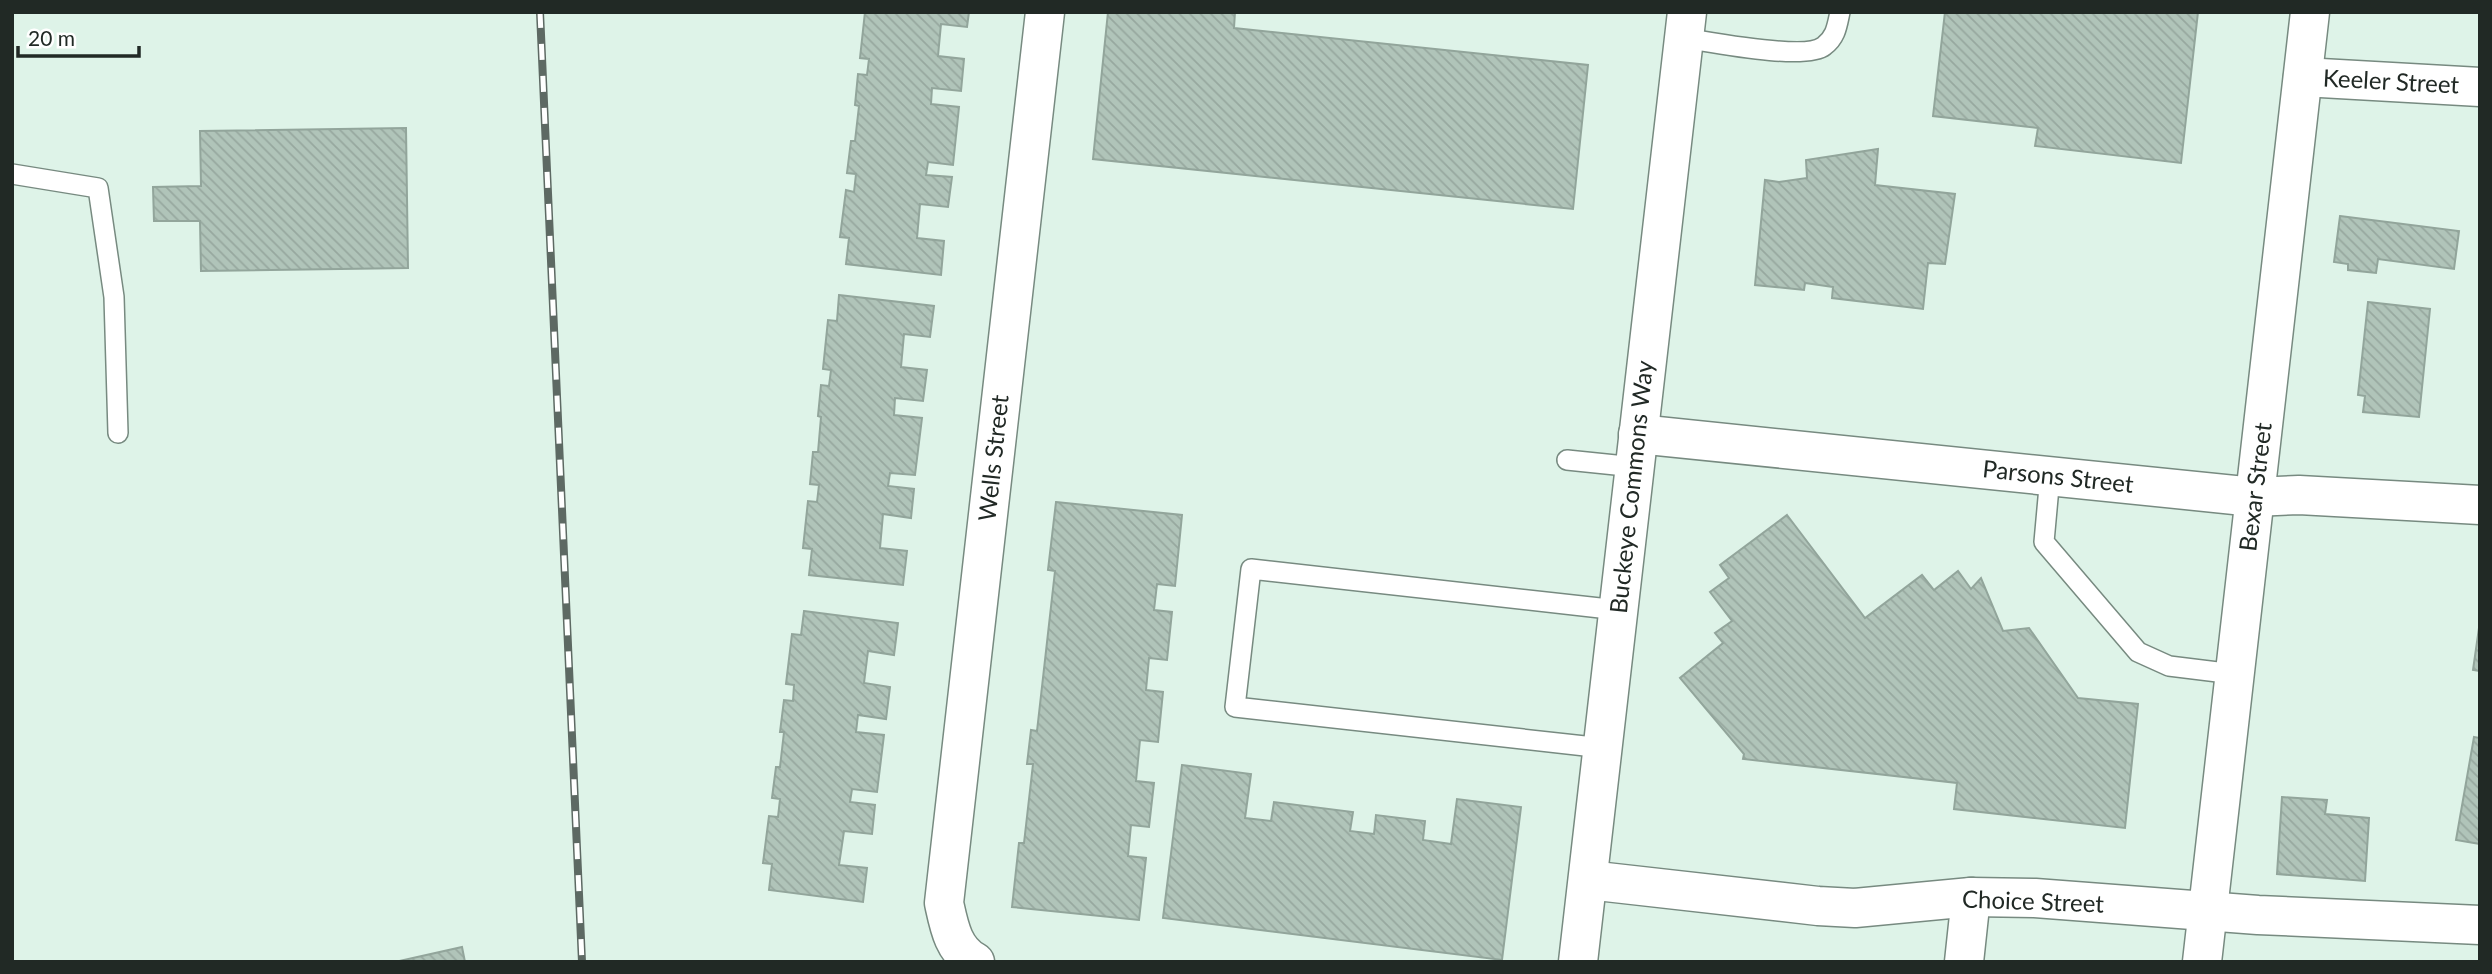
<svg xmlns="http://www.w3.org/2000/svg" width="2492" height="974" viewBox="0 0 2492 974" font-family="Lato,sans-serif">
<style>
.building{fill:url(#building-back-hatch);stroke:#92a59b;stroke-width:2}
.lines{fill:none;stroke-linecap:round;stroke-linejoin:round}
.service-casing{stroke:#778a80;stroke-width:22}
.minor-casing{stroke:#778a80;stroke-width:41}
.tertiary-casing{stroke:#778a80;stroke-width:41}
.service{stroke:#fff;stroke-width:19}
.minor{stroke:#fff;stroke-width:38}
.tertiary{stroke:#fff;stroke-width:38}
.rail-casing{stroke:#5d6963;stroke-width:8}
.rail{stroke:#fff;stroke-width:5;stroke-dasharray:16;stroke-linecap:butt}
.labels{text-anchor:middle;stroke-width:5;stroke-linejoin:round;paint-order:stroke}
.street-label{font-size:24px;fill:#212925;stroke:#fff}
</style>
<defs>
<pattern id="building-back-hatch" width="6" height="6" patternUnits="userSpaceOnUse" patternTransform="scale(1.75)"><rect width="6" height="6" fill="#b0c4b9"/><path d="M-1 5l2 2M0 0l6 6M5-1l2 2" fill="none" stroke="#97a89f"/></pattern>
</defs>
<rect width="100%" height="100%" fill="#def3e8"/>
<g class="building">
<polygon points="865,12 969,12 967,27 941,24 938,56 964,59 961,91 932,88 931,104 959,107 953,165 928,162 926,175 952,177 948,207 920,204 917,238 944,241 941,275 846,264 849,238 840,237 846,190 854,192 856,174 847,173 851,141 855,141 859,106 855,105 858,74 867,75 869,59 860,58"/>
<polygon points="1108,12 1235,12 1234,28 1588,65 1573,209 1093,159"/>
<polygon points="1945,12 2198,12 2181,163 2035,146 2038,128 1933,116"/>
<polygon points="406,128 408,268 201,271 200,221 154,221 153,187 201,186 200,131"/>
<polygon points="1878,149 1875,185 1955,194 1945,264 1928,263 1923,309 1832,298 1833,287 1805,283 1804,290 1755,285 1765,180 1779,182 1807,178 1806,160"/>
<polygon points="2340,216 2459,231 2454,269 2378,259 2376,273 2348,270 2348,264 2334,262"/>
<polygon points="839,295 934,306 930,337 904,334 901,367 927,370 923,401 895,398 894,415 922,418 915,475 890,473 888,486 914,489 911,518 883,514 880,548 907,551 903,585 809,575 812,549 803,548 808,501 817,502 819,485 810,484 813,452 818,452 821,417 818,416 821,385 829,386 831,370 823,369 828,320 837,321"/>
<polygon points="2368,302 2430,309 2419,417 2363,412 2365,396 2358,395"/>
<polygon points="1056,502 1182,515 1175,586 1157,584 1154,610 1172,612 1167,660 1149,658 1146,690 1163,692 1158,742 1140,740 1136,781 1154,783 1149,827 1131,825 1128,856 1146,858 1139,920 1012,907 1019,843 1024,843 1033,764 1027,764 1031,730 1037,731 1055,571 1048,570"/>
<polygon points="1787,515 1865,618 1922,575 1934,590 1958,571 1971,589 1981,578 2003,631 2029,628 2078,698 2138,704 2125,828 1954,809 1957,783 1743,759 1744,754 1680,678 1723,643 1715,633 1732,621 1710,592 1729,578 1720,565"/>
<polygon points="804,611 898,623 894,655 868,651 864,683 890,687 886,719 858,715 856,732 884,735 877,792 852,789 850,802 875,805 872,834 844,831 839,865 867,868 863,902 769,890 772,864 763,863 769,816 778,817 780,799 772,798 776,767 780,767 784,732 780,732 784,700 793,701 794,685 786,684 792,634 801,635"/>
<polygon points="2480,621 2480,671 2473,670"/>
<polygon points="2474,737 2480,738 2480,844 2456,840"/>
<polygon points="1182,765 1251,774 1245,818 1271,821 1274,802 1353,812 1350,831 1374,834 1376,815 1425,821 1423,840 1451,844 1457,799 1521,807 1502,960 1163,918"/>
<polygon points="2282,797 2327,800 2325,814 2369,818 2365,881 2277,874"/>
<polygon points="462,947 465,962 395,962"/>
</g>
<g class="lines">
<defs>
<g id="service">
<path d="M1684,38C1711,42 1806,61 1824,46C1836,37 1837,26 1840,12"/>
<polyline points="12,174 98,188 114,297 118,433"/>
<polyline points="1567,460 1635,467"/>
<polyline points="2050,476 2044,542 2138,652 2169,666 2234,674"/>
<polyline points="1603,748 1235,707 1251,569 1618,610"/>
</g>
<g id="minor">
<polyline points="2303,77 2480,87"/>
<polyline points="1638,434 2254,497 2299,495 2480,505"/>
<polyline points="1588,880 1818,906 1855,908 1971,897 2035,898 2258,915 2480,925"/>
<path d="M975,962C953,950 949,926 944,903L1045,12"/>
<polyline points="1578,962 1687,12"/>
<polyline points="1964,962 1971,897"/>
</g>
<polyline id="tertiary" points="2202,962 2310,12"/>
</defs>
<use href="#service" class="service-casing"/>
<use href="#minor" class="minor-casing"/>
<use href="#tertiary" class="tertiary-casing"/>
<use href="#service" class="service"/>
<use href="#minor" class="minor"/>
<use href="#tertiary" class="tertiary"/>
<defs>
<polyline id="rail" points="540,12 582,962"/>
</defs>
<use href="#rail" class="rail-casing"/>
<use href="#rail" class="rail"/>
</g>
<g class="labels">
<g class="street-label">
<text transform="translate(2391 82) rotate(3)" y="8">Keeler Street</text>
<text transform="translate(994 458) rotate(-84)" y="8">Wells Street</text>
<text transform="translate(2058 477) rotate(6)" y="8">Parsons Street</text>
<text transform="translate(1632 487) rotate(-84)" y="8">Buckeye Commons Way</text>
<text transform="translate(2256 487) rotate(-83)" y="8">Bexar Street</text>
<text transform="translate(2033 902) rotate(2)" y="8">Choice Street</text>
</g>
</g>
<rect width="2492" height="974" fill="none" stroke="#212925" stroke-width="28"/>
<path d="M18 46v10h121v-10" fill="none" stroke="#212925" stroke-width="3.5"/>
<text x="28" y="46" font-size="21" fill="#212925" stroke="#ffffff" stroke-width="5" paint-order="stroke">20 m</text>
</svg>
